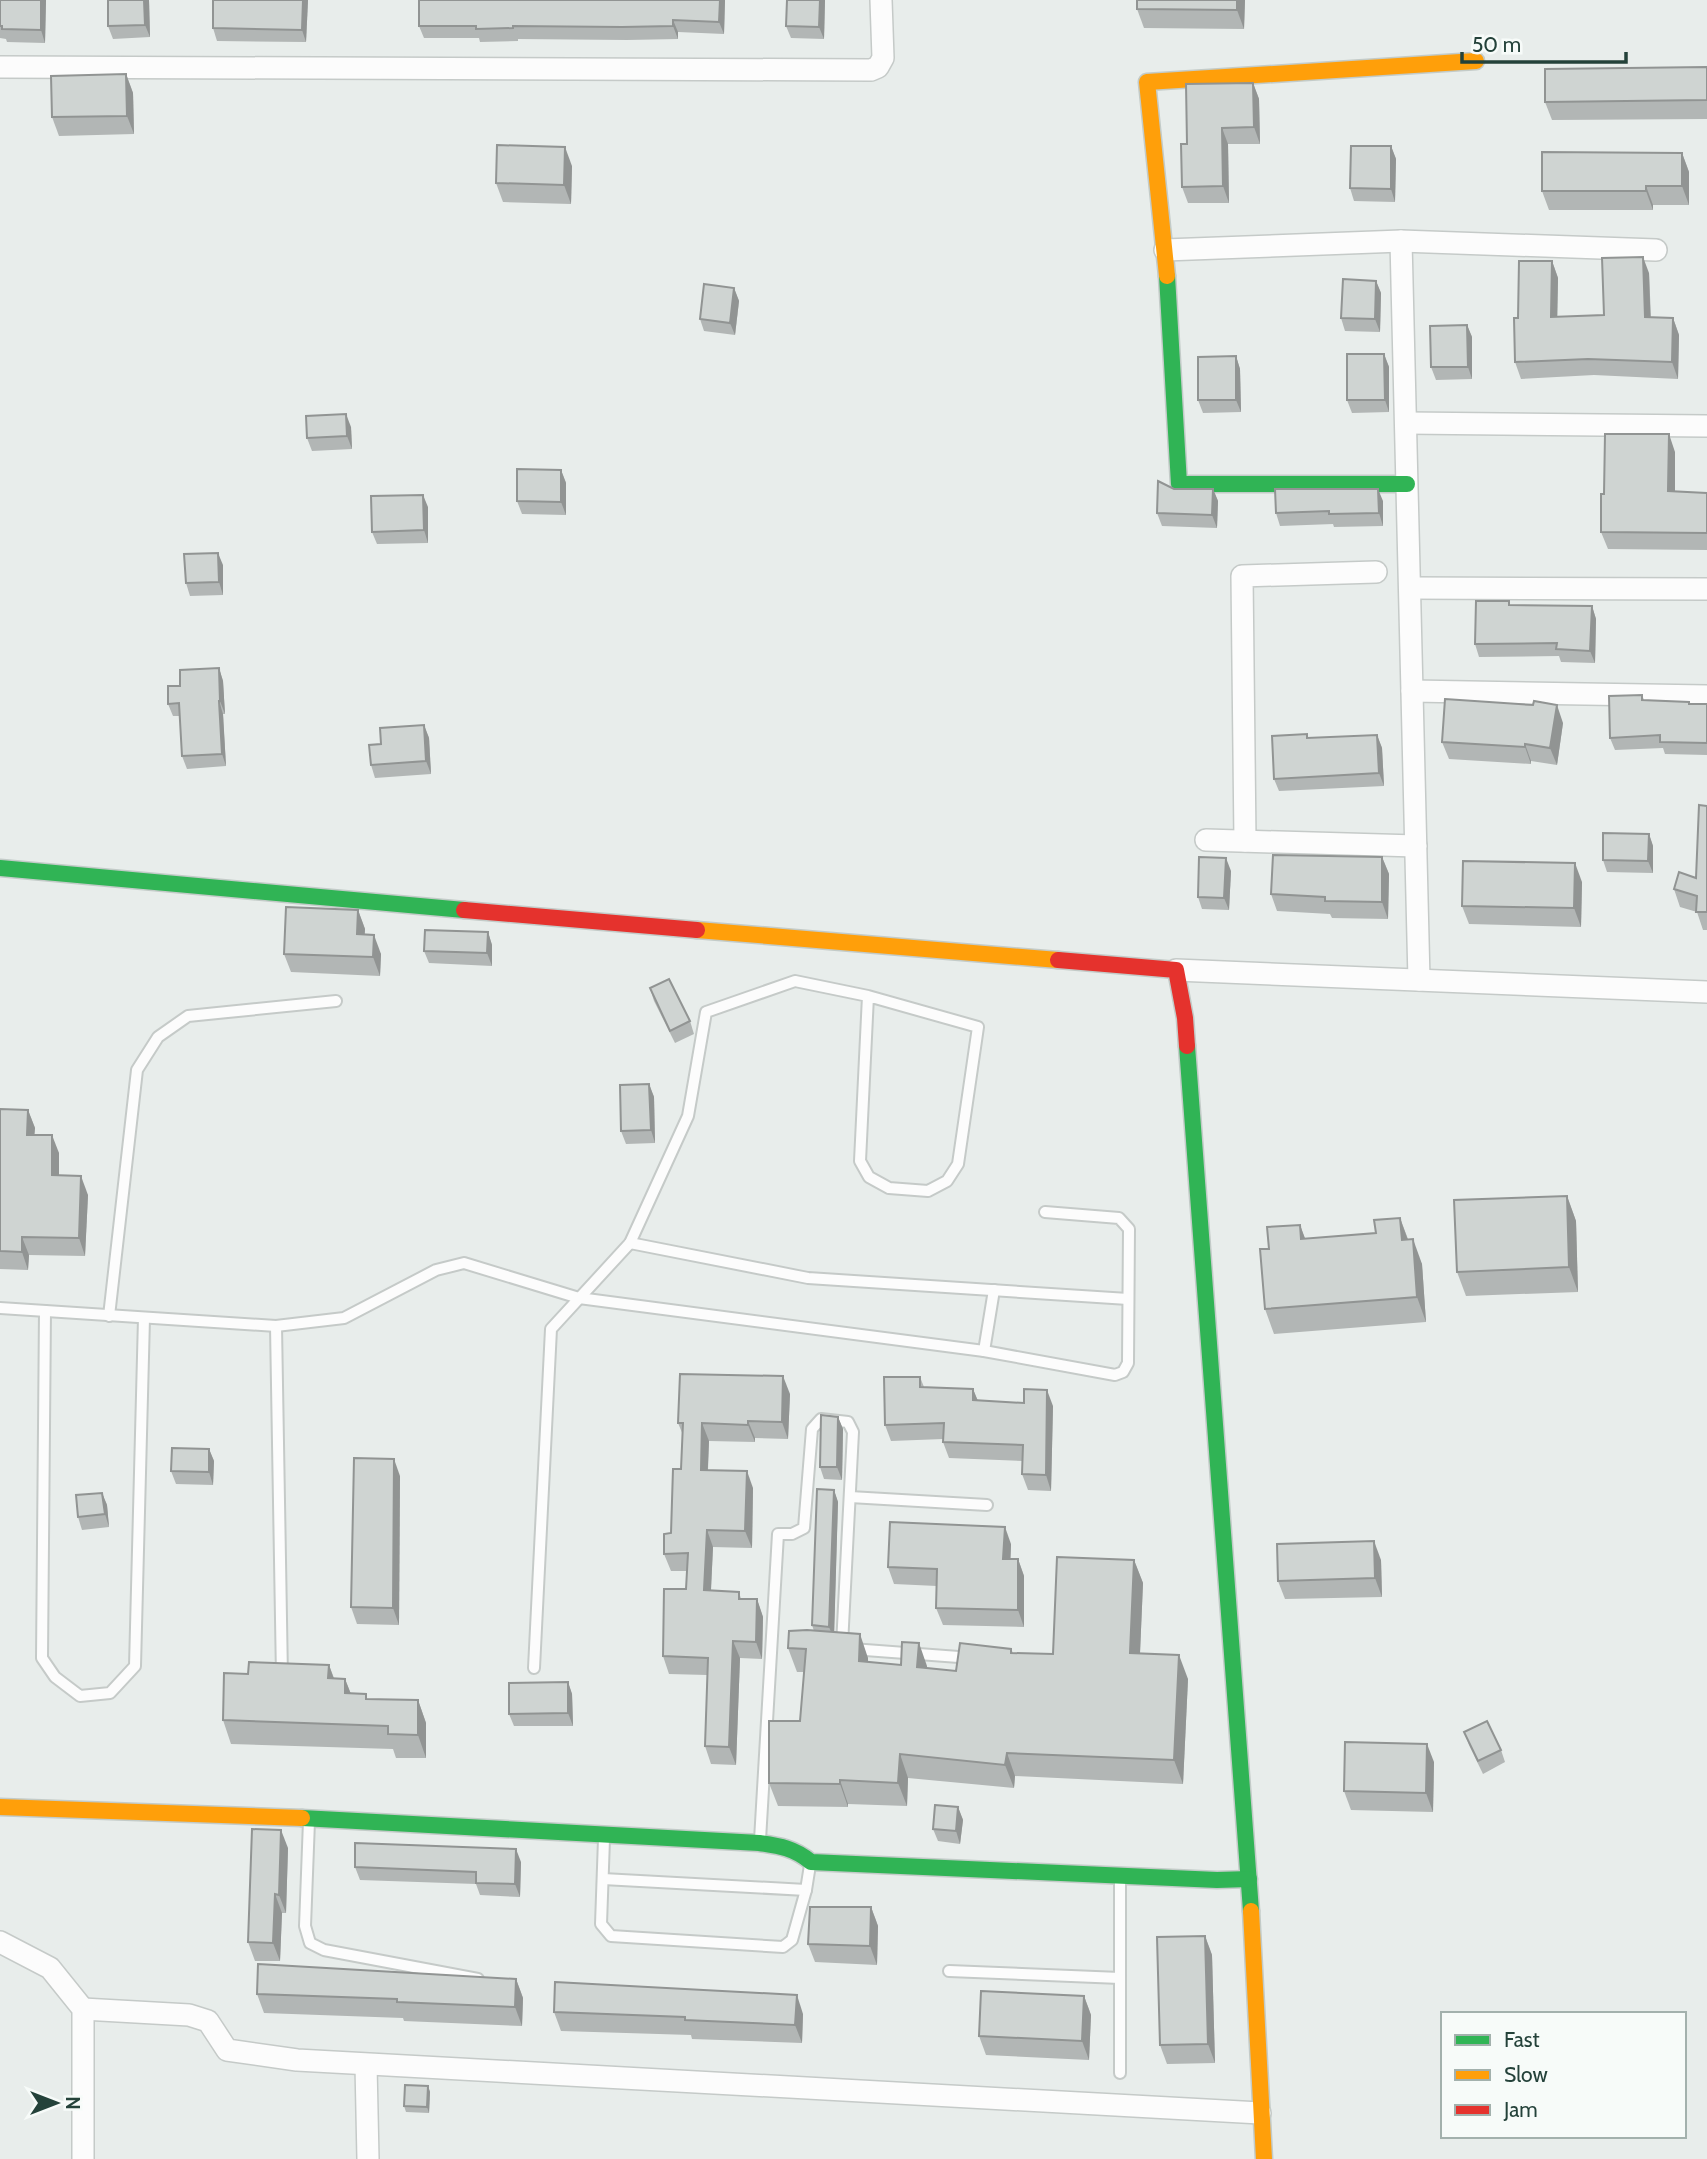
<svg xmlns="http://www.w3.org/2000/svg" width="1707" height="2159" viewBox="0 0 1707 2159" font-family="Cabin,sans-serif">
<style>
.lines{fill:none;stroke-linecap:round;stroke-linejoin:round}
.lane-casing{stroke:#c5cac8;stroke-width:14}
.street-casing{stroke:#c5cac8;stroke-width:24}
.fast-casing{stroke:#c3cbc8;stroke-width:19}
.slow-casing{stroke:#c3cbc8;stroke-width:19}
.jam-casing{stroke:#c3cbc8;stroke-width:19}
.lane{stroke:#fcfcfc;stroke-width:10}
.street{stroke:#fcfcfc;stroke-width:21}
.fast{stroke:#30b455;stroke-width:16}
.slow{stroke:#ff9f0a;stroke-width:16}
.jam{stroke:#e5322d;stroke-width:16}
.wall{fill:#b2b6b5}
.shaded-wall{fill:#919493}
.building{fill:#cfd4d2;stroke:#919493;stroke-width:2}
</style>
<rect width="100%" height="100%" fill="#e8edeb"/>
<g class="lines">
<defs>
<g id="lane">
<polyline points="630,1243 808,1278 1128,1299"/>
<polyline points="0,1308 276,1326 344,1318 436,1270 464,1263 579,1298 984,1351 1115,1375 1123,1372 1128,1363 1129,1229 1119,1218 1045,1212"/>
<polyline points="45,1311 42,1658 55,1677 80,1696 110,1693 135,1666 144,1318"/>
<polyline points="109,1316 137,1070 158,1037 188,1016 336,1001"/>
<polyline points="276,1326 282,1677"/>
<polyline points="984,1351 994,1290"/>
<polyline points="850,1497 987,1505"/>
<polyline points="852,1649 972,1658"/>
<polyline points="534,1668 551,1329 630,1243 688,1116 706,1012 795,981 868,996 978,1027 958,1164 947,1181 928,1191 889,1188 869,1177 860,1161 868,996"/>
<polyline points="309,1821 305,1926 310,1943 324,1950 478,1979"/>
<polyline points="604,1839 601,1924 611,1936 783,1947 792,1940 806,1890 810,1865"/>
<polyline points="760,1840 778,1534 792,1534 804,1528 812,1429 821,1419 848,1422 853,1432 842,1645"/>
<polyline points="1120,1877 1120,2073"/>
<polyline points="603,1879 806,1890"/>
<polyline points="949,1971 1120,1978"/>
</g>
<g id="street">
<polyline points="0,67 871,70 878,67 883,58 881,0"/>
<polyline points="1401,241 1419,980"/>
<polyline points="1165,250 1401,241 1656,250"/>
<polyline points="1406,423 1707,426"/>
<polyline points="1410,588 1707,589"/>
<polyline points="1412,691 1707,696"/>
<polyline points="1206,840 1416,846"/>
<polyline points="1245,841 1242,576 1376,572"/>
<polyline points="1176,970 1707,992"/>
<polyline points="0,1942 50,1968 83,2009 83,2159"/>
<polyline points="83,2009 189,2015 208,2021 227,2050 297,2060 1260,2113"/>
<polyline points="366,2065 368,2159"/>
</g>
<g id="fast">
<polyline points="1167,276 1179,484 1407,484"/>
<polyline points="0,868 464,910"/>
<polyline points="1187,1046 1251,1911"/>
<path d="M302,1818L759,1843C780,1846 794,1848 811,1862L1217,1880L1249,1879"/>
</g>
<g id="slow">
<polyline points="1167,276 1147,82 1476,61"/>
<polyline points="697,930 1058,960"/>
<polyline points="0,1807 302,1818"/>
<polyline points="1251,1911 1264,2159"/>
</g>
<g id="jam">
<polyline points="464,910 697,930"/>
<polyline points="1058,960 1176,970 1185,1018 1187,1046"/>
</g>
</defs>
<use href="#lane" class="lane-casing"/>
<use href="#street" class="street-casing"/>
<use href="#fast" class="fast-casing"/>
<use href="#slow" class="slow-casing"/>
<use href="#jam" class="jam-casing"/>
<use href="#lane" class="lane"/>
<use href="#street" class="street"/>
<use href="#fast" class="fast"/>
<use href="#slow" class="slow"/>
<use href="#jam" class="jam"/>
</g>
<g class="wall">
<polygon points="0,0 46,0 45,43 7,42 6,39 0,38"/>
<polygon points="149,0 150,37 113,39 108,26"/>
<polygon points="213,0 308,0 306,42 217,41 213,28"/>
<polygon points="419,0 725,0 724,34 678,32 678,39 627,40 518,39 518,41 480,42 479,38 424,38 419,26"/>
<polygon points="787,0 825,0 824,39 791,38 786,26"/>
<polygon points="1245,0 1244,29 1144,28 1137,9"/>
<polygon points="1707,67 1707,119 1552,120 1545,102"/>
<polygon points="126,74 133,93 134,134 59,136 52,117"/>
<polygon points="1253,83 1259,99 1260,144 1228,144 1229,203 1188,203 1182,187 1187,144"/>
<polygon points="1391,146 1396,159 1395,202 1354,201 1350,188"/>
<polygon points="1682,153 1689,172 1689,205 1653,205 1653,210 1549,210 1542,191"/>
<polygon points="572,166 571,204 503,202 496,183"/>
<polygon points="1552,261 1558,278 1557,317 1604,315 1649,273 1651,317 1673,318 1679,335 1678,379 1594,375 1521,379 1515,362 1518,318"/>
<polygon points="1376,281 1381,293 1380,332 1345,331 1341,318"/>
<polygon points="734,288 739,301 735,335 704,331 700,319"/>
<polygon points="1467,325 1472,337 1472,379 1436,380 1431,367"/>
<polygon points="1384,354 1389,367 1389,412 1352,413 1347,400"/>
<polygon points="1236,356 1240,369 1241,412 1203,413 1198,400"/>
<polygon points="351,427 352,449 312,451 307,438"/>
<polygon points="1675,452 1675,492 1707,493 1707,550 1608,549 1601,532 1604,494"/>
<polygon points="561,470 566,483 566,515 522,514 517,501"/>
<polygon points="1174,489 1213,489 1218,501 1217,528 1162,526 1157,513"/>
<polygon points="1383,501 1383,526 1334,527 1333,524 1280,526 1276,513"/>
<polygon points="428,507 428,543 377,544 372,532"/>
<polygon points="223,565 223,595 190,596 186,583"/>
<polygon points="1509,601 1510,605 1592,606 1596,619 1595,663 1561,662 1559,656 1479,657 1475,644"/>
<polygon points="219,668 223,681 225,714 223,714 226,766 187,769 182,756 180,716 173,716 168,704"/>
<polygon points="1642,695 1644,700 1707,704 1707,755 1665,754 1663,748 1615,750 1610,738"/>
<polygon points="1563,723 1557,765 1531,761 1531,764 1449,759 1442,742"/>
<polygon points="424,725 429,738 431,774 375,778 371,765 381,744"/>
<polygon points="1307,734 1308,738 1377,735 1382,748 1384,786 1279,791 1274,779"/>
<polygon points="1707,806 1707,930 1703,930 1697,912 1680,907 1674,889 1696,878"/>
<polygon points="1649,834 1653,846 1653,873 1607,872 1603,860"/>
<polygon points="1382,857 1389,874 1388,919 1332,918 1330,914 1277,911 1271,894"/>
<polygon points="1231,871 1229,910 1202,909 1198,897"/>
<polygon points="1582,882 1581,927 1469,924 1462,906"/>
<polygon points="358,910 365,929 364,934 381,954 380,976 291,972 284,954"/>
<polygon points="488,932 492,945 492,966 429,963 424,951"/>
<polygon points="650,988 690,1021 694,1034 675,1043 654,1001"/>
<polygon points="649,1084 654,1097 655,1143 626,1144 621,1131"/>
<polygon points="0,1109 28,1110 35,1128 34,1135 59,1153 59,1175 88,1195 85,1256 29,1255 28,1270 0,1269"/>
<polygon points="1567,1196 1576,1221 1578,1292 1466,1296 1457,1272"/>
<polygon points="1400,1218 1408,1239 1422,1264 1426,1322 1274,1334 1265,1309 1269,1249 1300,1225 1305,1239 1376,1233"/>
<polygon points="920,1377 924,1387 973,1389 978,1401 1053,1406 1051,1491 1028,1490 1022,1474 1023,1461 949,1458 943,1442 943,1439 891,1441 885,1425"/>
<polygon points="790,1394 788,1439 755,1438 755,1442 709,1441 708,1470 753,1488 752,1548 713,1547 711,1591 739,1592 741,1599 757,1599 763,1617 762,1659 740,1658 736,1765 711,1764 705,1746 707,1675 669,1674 663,1656 686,1589 687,1571 671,1571 664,1554 671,1533 681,1469 683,1435 678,1423"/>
<polygon points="838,1417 843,1429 842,1480 824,1479 820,1467"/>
<polygon points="209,1449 214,1461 213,1485 176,1484 171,1471"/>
<polygon points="400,1476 399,1625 357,1624 351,1607"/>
<polygon points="834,1490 838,1502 834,1632 868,1658 868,1662 901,1665 927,1666 927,1668 956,1671 1011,1649 1013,1653 1053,1654 1134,1560 1143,1583 1140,1653 1188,1679 1183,1784 1015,1776 1014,1788 908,1778 907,1806 848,1804 848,1807 778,1806 769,1783 800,1721 804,1672 797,1672 788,1648 814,1631 812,1625"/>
<polygon points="102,1493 107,1505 109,1527 82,1530 78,1517"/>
<polygon points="1011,1544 1010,1559 1018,1559 1024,1576 1024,1627 943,1625 936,1608 937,1586 894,1584 888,1567"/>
<polygon points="1381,1560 1382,1597 1285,1599 1278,1581"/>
<polygon points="329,1665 334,1678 345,1679 351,1694 368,1699 418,1700 426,1723 426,1758 396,1758 393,1749 231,1744 223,1720 248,1674"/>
<polygon points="568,1682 572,1694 573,1726 514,1726 509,1714"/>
<polygon points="1464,1732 1501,1750 1505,1762 1483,1774 1469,1745"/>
<polygon points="1434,1762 1433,1812 1351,1810 1344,1791"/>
<polygon points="958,1807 963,1820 960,1844 938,1841 933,1829"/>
<polygon points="288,1848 286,1913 282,1913 280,1961 255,1961 248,1942"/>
<polygon points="521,1862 520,1897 480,1895 476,1884 360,1880 355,1867"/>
<polygon points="871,1907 878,1926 877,1965 815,1962 808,1944"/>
<polygon points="1205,1936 1212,1955 1215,2063 1167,2064 1160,2045"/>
<polygon points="516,1979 523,1998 522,2026 404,2021 403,2018 264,2013 257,1994"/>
<polygon points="1084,1996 1091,2015 1089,2060 986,2055 979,2036"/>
<polygon points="554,2012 803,2014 802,2043 692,2039 691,2035 561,2031"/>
<polygon points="428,2086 430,2092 429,2113 406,2112 404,2106"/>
</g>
<g class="shaded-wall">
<polygon points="41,0 46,0 45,43 41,30"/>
<polygon points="144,0 149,0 150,37 145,25"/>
<polygon points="303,0 308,0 306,42 302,30"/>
<polygon points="720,0 725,0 724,34 719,22"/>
<polygon points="820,0 825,0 824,39 819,27"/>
<polygon points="1237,0 1245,0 1244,29 1237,10"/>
<polygon points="673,20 678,32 678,39 673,26"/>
<polygon points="126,74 133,93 134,134 127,116"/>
<polygon points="1253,83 1259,99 1260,144 1254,127"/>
<polygon points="1222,128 1228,144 1229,203 1223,186"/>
<polygon points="1391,146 1396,159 1395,202 1391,189"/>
<polygon points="565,147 572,166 571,204 564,185"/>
<polygon points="1682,153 1689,172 1689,205 1682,186"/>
<polygon points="1646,186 1653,205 1653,210 1646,191"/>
<polygon points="1643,257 1649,273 1651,334 1645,317"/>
<polygon points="1552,261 1558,278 1557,333 1551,317"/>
<polygon points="1376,281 1381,293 1380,332 1375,319"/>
<polygon points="734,288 739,301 735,335 730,323"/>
<polygon points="1673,318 1679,335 1678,379 1672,362"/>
<polygon points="1467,325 1472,337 1472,379 1468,367"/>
<polygon points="1384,354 1389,367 1389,412 1385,400"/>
<polygon points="1236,356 1240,369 1241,412 1236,400"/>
<polygon points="346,414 351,427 352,449 347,436"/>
<polygon points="1669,434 1675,452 1675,509 1668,491"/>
<polygon points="561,470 566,483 566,515 561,502"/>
<polygon points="1213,489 1218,501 1217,528 1212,515"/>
<polygon points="1378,489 1383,501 1383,526 1379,513"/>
<polygon points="423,495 428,507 428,543 424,530"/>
<polygon points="218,553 223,565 223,595 219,582"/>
<polygon points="1592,606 1596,619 1595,663 1590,651"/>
<polygon points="219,668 223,681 225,714 220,701"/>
<polygon points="219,701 223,714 226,766 222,754"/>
<polygon points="1557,705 1563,723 1557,765 1550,748"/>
<polygon points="424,725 429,738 431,774 426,761"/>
<polygon points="1377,735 1382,748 1384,786 1379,773"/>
<polygon points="1525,744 1531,761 1531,764 1525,747"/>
<polygon points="1649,834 1653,846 1653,873 1648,861"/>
<polygon points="1382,857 1389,874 1388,919 1382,902"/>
<polygon points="1226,858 1231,871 1229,910 1224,898"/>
<polygon points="1575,863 1582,882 1581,927 1574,908"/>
<polygon points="358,910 365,929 364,953 357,934"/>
<polygon points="488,932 492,945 492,966 487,953"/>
<polygon points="374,935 381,954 380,976 373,957"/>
<polygon points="649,1084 654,1097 655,1143 651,1130"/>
<polygon points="28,1110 35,1128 33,1153 27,1135"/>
<polygon points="52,1135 59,1153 59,1194 52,1175"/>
<polygon points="81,1176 88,1195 85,1256 79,1238"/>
<polygon points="1567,1196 1576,1221 1578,1292 1569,1267"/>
<polygon points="1400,1218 1409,1243 1402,1240"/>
<polygon points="1300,1225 1309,1249 1301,1239"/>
<polygon points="22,1237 29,1255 28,1270 22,1252"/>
<polygon points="1413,1239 1422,1264 1426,1322 1417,1297"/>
<polygon points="783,1376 790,1394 788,1439 782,1422"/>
<polygon points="973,1389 979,1404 973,1400"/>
<polygon points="1047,1390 1053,1406 1051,1491 1046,1475"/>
<polygon points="838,1417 843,1429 842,1480 837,1467"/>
<polygon points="748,1421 755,1438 755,1442 748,1425"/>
<polygon points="702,1423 709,1441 707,1487 701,1470"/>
<polygon points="209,1449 214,1461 213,1485 209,1472"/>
<polygon points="394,1459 400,1476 399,1625 393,1608"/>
<polygon points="747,1471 753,1488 752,1548 745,1531"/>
<polygon points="834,1490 838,1502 834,1639 829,1627"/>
<polygon points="102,1493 107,1505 109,1527 105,1514"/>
<polygon points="1005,1527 1011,1544 1010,1576 1003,1559"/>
<polygon points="707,1530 713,1547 710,1608 704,1590"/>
<polygon points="1374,1541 1381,1560 1382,1597 1375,1578"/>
<polygon points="1018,1559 1024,1576 1024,1627 1018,1610"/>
<polygon points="1134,1560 1143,1583 1139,1676 1130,1653"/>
<polygon points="757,1599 763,1617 762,1659 756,1642"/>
<polygon points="860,1634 868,1658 868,1685 859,1661"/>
<polygon points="733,1641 740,1658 736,1765 729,1747"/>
<polygon points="919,1643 927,1666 926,1690 917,1667"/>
<polygon points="1179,1655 1188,1679 1183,1784 1174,1760"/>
<polygon points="329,1665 337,1688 328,1678"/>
<polygon points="345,1679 354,1702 345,1693"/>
<polygon points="568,1682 572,1694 573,1726 568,1713"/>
<polygon points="418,1700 426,1723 426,1758 418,1735"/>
<polygon points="1427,1744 1434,1762 1433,1812 1426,1793"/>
<polygon points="1007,1753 1015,1776 1014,1788 1005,1765"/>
<polygon points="900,1754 908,1778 907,1806 898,1783"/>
<polygon points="840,1780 848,1804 848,1807 840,1784"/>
<polygon points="958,1807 963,1820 960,1844 956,1831"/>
<polygon points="281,1830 288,1848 286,1913 279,1895"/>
<polygon points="516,1849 521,1862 520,1897 515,1884"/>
<polygon points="275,1894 282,1913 280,1961 273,1943"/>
<polygon points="871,1907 878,1926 877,1965 870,1946"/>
<polygon points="1205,1936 1212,1955 1215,2063 1208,2044"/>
<polygon points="516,1979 523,1998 522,2026 515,2007"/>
<polygon points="797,1995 803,2014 802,2043 795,2025"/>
<polygon points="1084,1996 1091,2015 1089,2060 1082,2041"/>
<polygon points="428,2086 430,2092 429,2113 427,2107"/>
</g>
<g class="building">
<polygon points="0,0 41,0 41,30 2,29 2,26 0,26"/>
<polygon points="108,0 144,0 145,25 108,26"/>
<polygon points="213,0 303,0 302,30 213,28"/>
<polygon points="419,0 720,0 719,22 673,20 673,26 622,27 513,26 513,28 476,29 476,26 419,26"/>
<polygon points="787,0 820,0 819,27 786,26"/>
<polygon points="1137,0 1237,0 1237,10 1137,9"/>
<polygon points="1707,67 1707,100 1545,102 1545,69"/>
<polygon points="126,74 127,116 52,117 51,76"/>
<polygon points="1253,83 1254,127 1222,128 1223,186 1182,187 1181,144 1187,144 1186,84"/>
<polygon points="497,145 565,147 564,185 496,183"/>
<polygon points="1351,146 1391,146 1391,189 1350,188"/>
<polygon points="1542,152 1682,153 1682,186 1646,186 1646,191 1542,191"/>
<polygon points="1643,257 1645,317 1673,318 1672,362 1588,359 1515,362 1514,318 1518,318 1519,261 1552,261 1551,317 1604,315 1602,258"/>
<polygon points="1343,279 1376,281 1375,319 1341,318"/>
<polygon points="704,284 734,288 730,323 700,319"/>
<polygon points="1467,325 1468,367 1431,367 1430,326"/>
<polygon points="1347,354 1384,354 1385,400 1347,400"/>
<polygon points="1236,356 1236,400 1198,400 1198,357"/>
<polygon points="346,414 347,436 307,438 306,416"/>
<polygon points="1605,434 1669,434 1668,491 1707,493 1707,533 1601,532 1601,494 1604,494"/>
<polygon points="517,469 561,470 561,502 517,501"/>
<polygon points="1158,481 1174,489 1213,489 1212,515 1157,513"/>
<polygon points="1275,489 1378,489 1379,513 1329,514 1329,511 1276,513"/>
<polygon points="423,495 424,530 372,532 371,496"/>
<polygon points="218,553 219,582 186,583 184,554"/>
<polygon points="1476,601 1509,601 1509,605 1592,606 1590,651 1556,649 1557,643 1475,644"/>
<polygon points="219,668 220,701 219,701 222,754 182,756 179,703 168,704 168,686 180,686 180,670"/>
<polygon points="1642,695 1642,700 1689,702 1689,704 1707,704 1707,743 1660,742 1660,735 1610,738 1609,696"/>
<polygon points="1445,699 1533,705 1534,701 1557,705 1550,748 1525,744 1525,747 1442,742"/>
<polygon points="424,725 426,761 371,765 369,745 381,744 380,728"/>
<polygon points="1307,734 1307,738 1377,735 1379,773 1274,779 1272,736"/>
<polygon points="1699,805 1707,806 1707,912 1696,912 1697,896 1674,889 1679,872 1696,878"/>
<polygon points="1603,833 1649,834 1648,861 1603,860"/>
<polygon points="1273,855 1382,857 1382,902 1325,901 1325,897 1271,894"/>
<polygon points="1199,857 1226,858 1224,898 1198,897"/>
<polygon points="1463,861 1575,863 1574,908 1462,906"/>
<polygon points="286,907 358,910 357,934 374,935 373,957 284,954"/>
<polygon points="425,930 488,932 487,953 424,951"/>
<polygon points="669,979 690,1021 670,1031 650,988"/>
<polygon points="649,1084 651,1130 621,1131 620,1085"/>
<polygon points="0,1109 28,1110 27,1135 52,1135 52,1175 81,1176 79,1238 22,1237 22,1252 0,1251"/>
<polygon points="1567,1196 1569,1267 1457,1272 1454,1200"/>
<polygon points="1400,1218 1402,1240 1413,1239 1417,1297 1265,1309 1260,1249 1269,1249 1267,1227 1300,1225 1301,1239 1376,1233 1374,1220"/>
<polygon points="680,1374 783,1376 782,1422 748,1421 748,1425 702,1423 701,1470 747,1471 745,1531 707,1530 704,1590 739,1592 739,1599 757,1599 756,1642 733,1641 729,1747 705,1746 708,1658 663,1656 664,1589 686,1589 688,1553 664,1554 664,1534 671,1533 673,1469 681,1469 683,1423 678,1423"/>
<polygon points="884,1377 920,1377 920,1387 973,1389 973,1400 1024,1403 1024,1389 1047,1390 1046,1475 1022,1474 1023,1445 943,1442 944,1423 885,1425"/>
<polygon points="821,1415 838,1417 837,1467 820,1467"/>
<polygon points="172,1448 209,1449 209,1472 171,1471"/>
<polygon points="354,1458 394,1459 393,1608 351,1607"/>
<polygon points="817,1489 834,1490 829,1627 812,1625"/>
<polygon points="102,1493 105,1514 78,1517 76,1495"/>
<polygon points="890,1522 1005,1527 1003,1559 1018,1559 1018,1610 936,1608 937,1569 888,1567"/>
<polygon points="1374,1541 1375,1578 1278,1581 1277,1544"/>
<polygon points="1057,1557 1134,1560 1130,1653 1179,1655 1174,1760 1007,1753 1005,1765 900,1754 898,1783 840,1780 840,1784 769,1783 769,1721 800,1721 806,1649 788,1648 789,1631 807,1630 860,1634 859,1661 901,1665 902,1642 919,1643 917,1667 956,1671 960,1643 1011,1649 1011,1653 1053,1654"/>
<polygon points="249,1662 329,1665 328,1678 345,1679 345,1693 366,1694 366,1699 418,1700 418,1735 388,1734 388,1726 223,1720 224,1673 248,1674"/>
<polygon points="568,1682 568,1713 509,1714 509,1683"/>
<polygon points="1487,1721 1501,1750 1478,1761 1464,1732"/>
<polygon points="1345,1742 1427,1744 1426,1793 1344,1791"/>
<polygon points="935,1805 958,1807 956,1831 933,1829"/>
<polygon points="252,1829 281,1830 279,1895 275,1894 273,1943 248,1942"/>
<polygon points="355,1843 516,1849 515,1884 476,1883 476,1872 355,1867"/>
<polygon points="810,1907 871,1907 870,1946 808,1944"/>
<polygon points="1205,1936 1208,2044 1160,2045 1157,1937"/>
<polygon points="258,1964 516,1979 515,2007 397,2002 397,1999 257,1994"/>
<polygon points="555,1982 797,1995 795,2025 685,2020 685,2017 554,2012"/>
<polygon points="981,1991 1084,1996 1082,2041 979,2036"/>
<polygon points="405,2085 428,2086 427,2107 404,2106"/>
</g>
<rect x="1441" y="2012" width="245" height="126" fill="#f7fbf9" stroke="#a3b1ad" stroke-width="2"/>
<rect x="1455" y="2035" width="35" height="10" fill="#30b455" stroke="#a3b1ad" stroke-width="2"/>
<text x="1504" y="2047" font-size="21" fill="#24423a">Fast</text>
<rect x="1455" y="2070" width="35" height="10" fill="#ff9f0a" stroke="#a3b1ad" stroke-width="2"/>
<text x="1504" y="2082" font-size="21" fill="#24423a">Slow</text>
<rect x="1455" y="2105" width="35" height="10" fill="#e5322d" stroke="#a3b1ad" stroke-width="2"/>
<text x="1504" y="2117" font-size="21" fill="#24423a">Jam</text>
<g transform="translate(56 2103) rotate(90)" stroke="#f7fbf9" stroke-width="5" paint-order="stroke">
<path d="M0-5L12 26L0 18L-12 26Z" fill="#24423a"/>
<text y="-10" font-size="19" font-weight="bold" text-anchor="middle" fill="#24423a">N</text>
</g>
<path d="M1462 52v10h164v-10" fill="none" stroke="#24423a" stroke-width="3.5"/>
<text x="1472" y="52" font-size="21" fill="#24423a" stroke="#f7fbf9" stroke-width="5" paint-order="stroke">50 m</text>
</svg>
